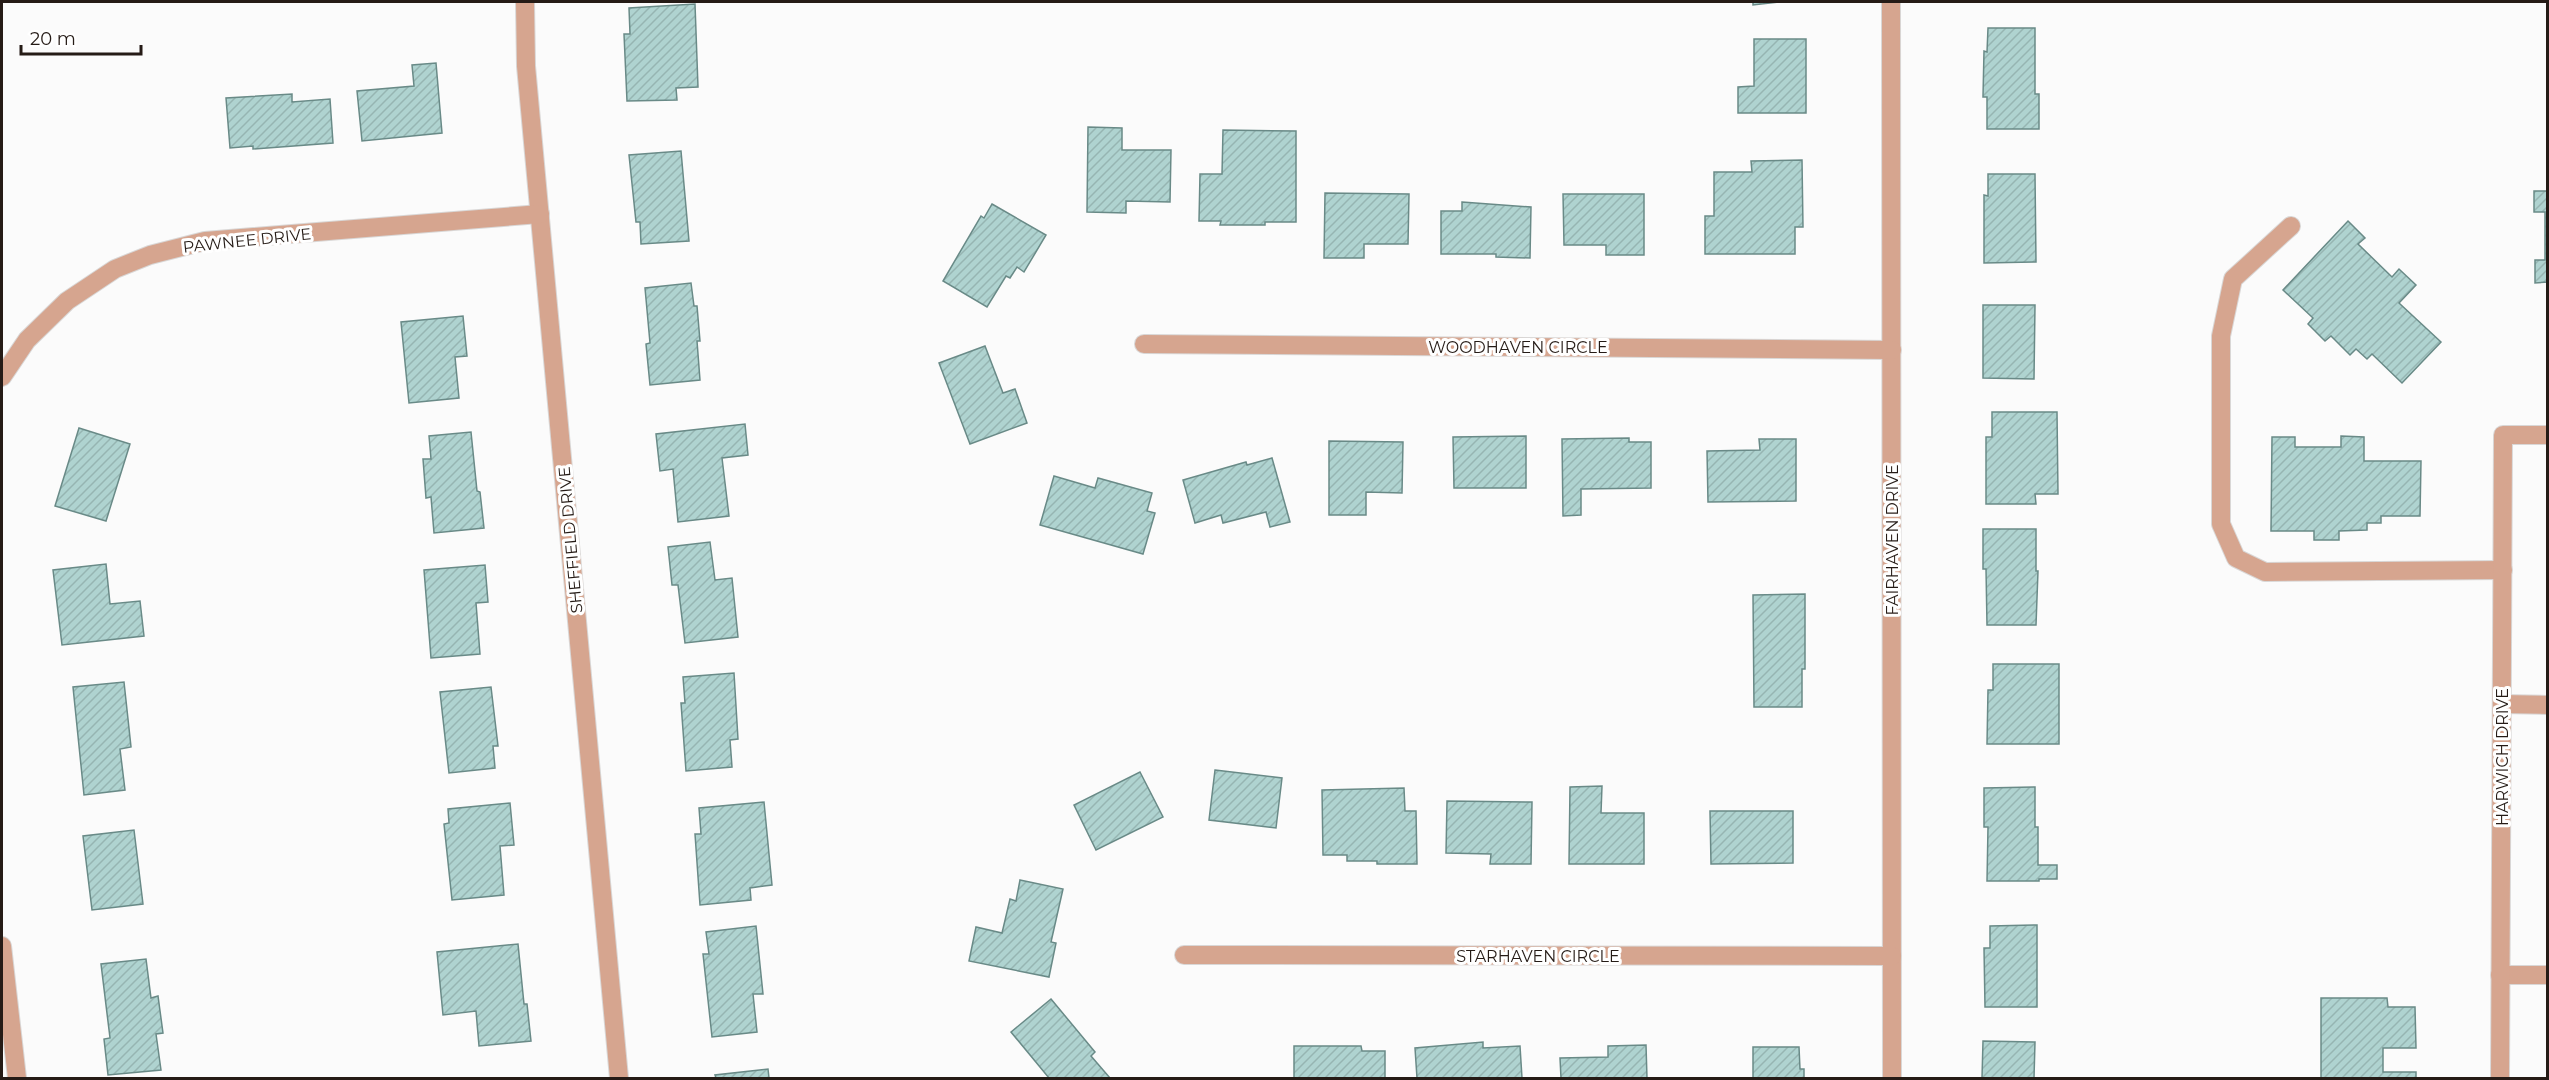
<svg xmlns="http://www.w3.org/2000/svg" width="2549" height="1080" viewBox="0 0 2549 1080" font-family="Montserrat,sans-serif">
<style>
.building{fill:url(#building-hatch);stroke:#698a87;stroke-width:1.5}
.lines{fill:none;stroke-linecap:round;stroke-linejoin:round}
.minor-casing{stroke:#d9d7d6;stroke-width:20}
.minor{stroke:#d6a58f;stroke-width:18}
.labels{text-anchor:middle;stroke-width:6;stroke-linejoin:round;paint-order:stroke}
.street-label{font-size:16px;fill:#251b16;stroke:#fff}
</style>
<defs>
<pattern id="building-hatch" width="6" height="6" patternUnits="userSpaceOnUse" patternTransform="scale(1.5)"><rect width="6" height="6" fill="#afd3d0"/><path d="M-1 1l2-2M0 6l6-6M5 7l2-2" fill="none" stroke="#96b5b2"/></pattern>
</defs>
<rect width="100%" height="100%" fill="#fbfbfb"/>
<g class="building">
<polygon points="1753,2 1779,2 1753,5"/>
<polygon points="695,4 698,87 676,88 677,100 627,101 624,34 630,34 629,8"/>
<polygon points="1988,28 2035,28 2035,94 2039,94 2039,129 1987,129 1987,97 1983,97 1984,51 1987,52"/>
<polygon points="1754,39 1806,39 1806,113 1738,113 1738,87 1754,86"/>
<polygon points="436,63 442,133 362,141 357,91 414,86 412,65"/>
<polygon points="292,94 292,102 330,99 333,143 253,149 253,146 230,148 226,98"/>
<polygon points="1088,127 1122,128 1122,150 1171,150 1170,202 1126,201 1126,213 1087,212"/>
<polygon points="1223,130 1296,131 1296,222 1265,222 1265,225 1220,225 1221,221 1199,221 1200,174 1222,174"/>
<polygon points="681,151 689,241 641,244 640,222 636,222 629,155"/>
<polygon points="1802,160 1803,227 1795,227 1795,254 1705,254 1705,216 1714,216 1714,172 1752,172 1751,161"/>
<polygon points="1988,174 2035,174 2036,262 1984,263 1984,195 1988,196"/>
<polygon points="2534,191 2548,191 2548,282 2535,283 2535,260 2545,260 2545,212 2534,212"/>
<polygon points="1325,193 1409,194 1408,244 1364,244 1364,258 1324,258"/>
<polygon points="1563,194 1644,194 1644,255 1606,255 1606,245 1564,245"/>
<polygon points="1462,202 1531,207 1530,258 1496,257 1496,254 1441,254 1441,211 1462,211"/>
<polygon points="992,204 1046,235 1024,272 1017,267 1010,278 1006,276 987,307 943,281 981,216 984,218"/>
<polygon points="2348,221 2365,238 2358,244 2392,277 2399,269 2416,285 2399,303 2441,342 2402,383 2372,354 2367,359 2356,349 2350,355 2331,336 2325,341 2308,324 2313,318 2283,290"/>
<polygon points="691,283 694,306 697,306 700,341 697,341 700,380 650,385 646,344 650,343 645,288"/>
<polygon points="1983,305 2035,305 2034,379 1983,378"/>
<polygon points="463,316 467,356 455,357 459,398 409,403 401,322"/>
<polygon points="985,346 1003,393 1015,389 1027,423 970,444 939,363"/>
<polygon points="1992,412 2057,412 2058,494 2035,494 2036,504 1986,504 1986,437 1992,437"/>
<polygon points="745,424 748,455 722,458 729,516 678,522 673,469 660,471 656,434"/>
<polygon points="79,428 130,444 106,521 55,506"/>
<polygon points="471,432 477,491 480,492 484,528 434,533 431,497 426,498 423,459 431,459 429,436"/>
<polygon points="1526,436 1526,488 1454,488 1453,437"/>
<polygon points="2341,436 2364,437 2364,461 2421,461 2420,516 2381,516 2381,523 2367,523 2367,530 2339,531 2339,540 2314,540 2314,531 2271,531 2272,437 2295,437 2295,447 2341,447"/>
<polygon points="1629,438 1629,442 1651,442 1651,488 1581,489 1581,515 1563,516 1562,439"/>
<polygon points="1759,439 1796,439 1796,501 1708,502 1707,451 1760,450"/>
<polygon points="1329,441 1403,442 1402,493 1366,492 1366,515 1329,515"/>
<polygon points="1272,458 1290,522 1270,527 1266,512 1223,523 1221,515 1195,523 1183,480 1246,462 1247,465"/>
<polygon points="1054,476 1095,488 1098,478 1152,493 1147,511 1155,513 1143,554 1040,525"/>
<polygon points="1983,529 2036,529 2036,571 2038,571 2036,625 1987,625 1986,569 1983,569"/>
<polygon points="710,542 715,580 732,578 738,637 685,643 678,585 672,585 668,547"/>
<polygon points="106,564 110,604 140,601 144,636 62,645 53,570"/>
<polygon points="485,565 488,602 476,603 480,654 431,658 424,570"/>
<polygon points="1805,594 1805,669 1802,669 1802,707 1754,707 1753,595"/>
<polygon points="1993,664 2059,664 2059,744 1987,744 1988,690 1993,690"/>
<polygon points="734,673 738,739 730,740 732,767 686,771 681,703 685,703 683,677"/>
<polygon points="124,682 131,747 120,749 125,790 84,795 73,687"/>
<polygon points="491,687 498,746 493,746 495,768 449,773 440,692"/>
<polygon points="1215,770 1282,778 1276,828 1209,820"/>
<polygon points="1140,772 1163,817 1096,850 1074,805"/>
<polygon points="1602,786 1601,813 1644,813 1644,864 1569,864 1570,787"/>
<polygon points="2035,787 2035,827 2038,827 2038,865 2057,865 2057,879 2039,879 2039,881 1987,881 1988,827 1984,827 1984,788"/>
<polygon points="1404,788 1405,811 1416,811 1417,864 1377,864 1377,861 1347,861 1347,855 1323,855 1322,790"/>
<polygon points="1447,801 1532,802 1531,864 1490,864 1491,854 1446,853"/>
<polygon points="764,802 772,885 750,888 751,900 700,905 695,834 701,834 699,808"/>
<polygon points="510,803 514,845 500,846 504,895 452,900 444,824 449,823 448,809"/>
<polygon points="1710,811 1793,811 1793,863 1711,864"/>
<polygon points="134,830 143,904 92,910 83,836"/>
<polygon points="1020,880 1063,889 1051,942 1056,943 1049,977 969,961 976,927 1002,933 1010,899 1016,901"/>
<polygon points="2037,925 2037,1007 1985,1007 1984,948 1990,948 1990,926"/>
<polygon points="756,926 763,994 753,994 757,1032 712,1037 703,954 709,954 706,932"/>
<polygon points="518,944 524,1004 527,1004 531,1041 479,1046 476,1011 443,1015 437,952"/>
<polygon points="146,959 151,998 158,996 163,1033 156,1034 161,1070 108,1075 104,1039 110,1038 101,964"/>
<polygon points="2321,998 2387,998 2388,1007 2415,1007 2416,1048 2383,1048 2383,1072 2416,1072 2416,1078 2321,1078"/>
<polygon points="1051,999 1095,1052 1091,1056 1110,1078 1049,1078 1011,1032"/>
<polygon points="1983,1041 2035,1042 2034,1078 1982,1078"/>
<polygon points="1483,1042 1483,1048 1520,1046 1522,1078 1417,1078 1415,1048"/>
<polygon points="1646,1045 1647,1078 1561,1078 1560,1058 1608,1057 1608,1046"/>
<polygon points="1294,1046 1361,1046 1362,1051 1385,1051 1385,1078 1294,1078"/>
<polygon points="1753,1047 1799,1047 1800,1069 1804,1069 1804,1078 1753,1078"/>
<polygon points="768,1069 769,1078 716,1078 715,1075"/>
</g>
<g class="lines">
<defs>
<g id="minor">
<polyline points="525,2 526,66 619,1078"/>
<polyline points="1891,2 1892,1078"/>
<polyline points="2291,226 2233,279 2221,336 2221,524 2236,558 2265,572 2503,570"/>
<polyline points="1144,344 1892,350"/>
<polyline points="2,377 27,340 67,301 115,269 150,255 205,241 540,214"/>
<polyline points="2502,704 2548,705"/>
<polyline points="2,946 17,1078"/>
<polyline points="1184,955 1892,956"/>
<polyline points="2500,975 2548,975"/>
<polyline points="2500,1078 2503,435 2548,435"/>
</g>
</defs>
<use href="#minor" class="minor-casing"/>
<use href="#minor" class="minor"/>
</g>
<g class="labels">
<g class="street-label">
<text transform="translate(247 240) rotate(-6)" y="6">PAWNEE DRIVE</text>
<text x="1518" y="353">WOODHAVEN CIRCLE</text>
<text transform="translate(570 540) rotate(-95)" y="6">SHEFFIELD DRIVE</text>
<text transform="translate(1892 540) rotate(-90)" y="6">FAIRHAVEN DRIVE</text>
<text transform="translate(2502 757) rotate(-90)" y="6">HARWICH DRIVE</text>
<text x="1538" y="962">STARHAVEN CIRCLE</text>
</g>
</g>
<rect width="2549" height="1080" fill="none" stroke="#251b16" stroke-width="6"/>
<path d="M21 45v9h120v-9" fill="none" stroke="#251b16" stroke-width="3"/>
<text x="30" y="45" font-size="18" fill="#251b16" stroke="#ffffff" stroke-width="4.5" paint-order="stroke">20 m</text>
</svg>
